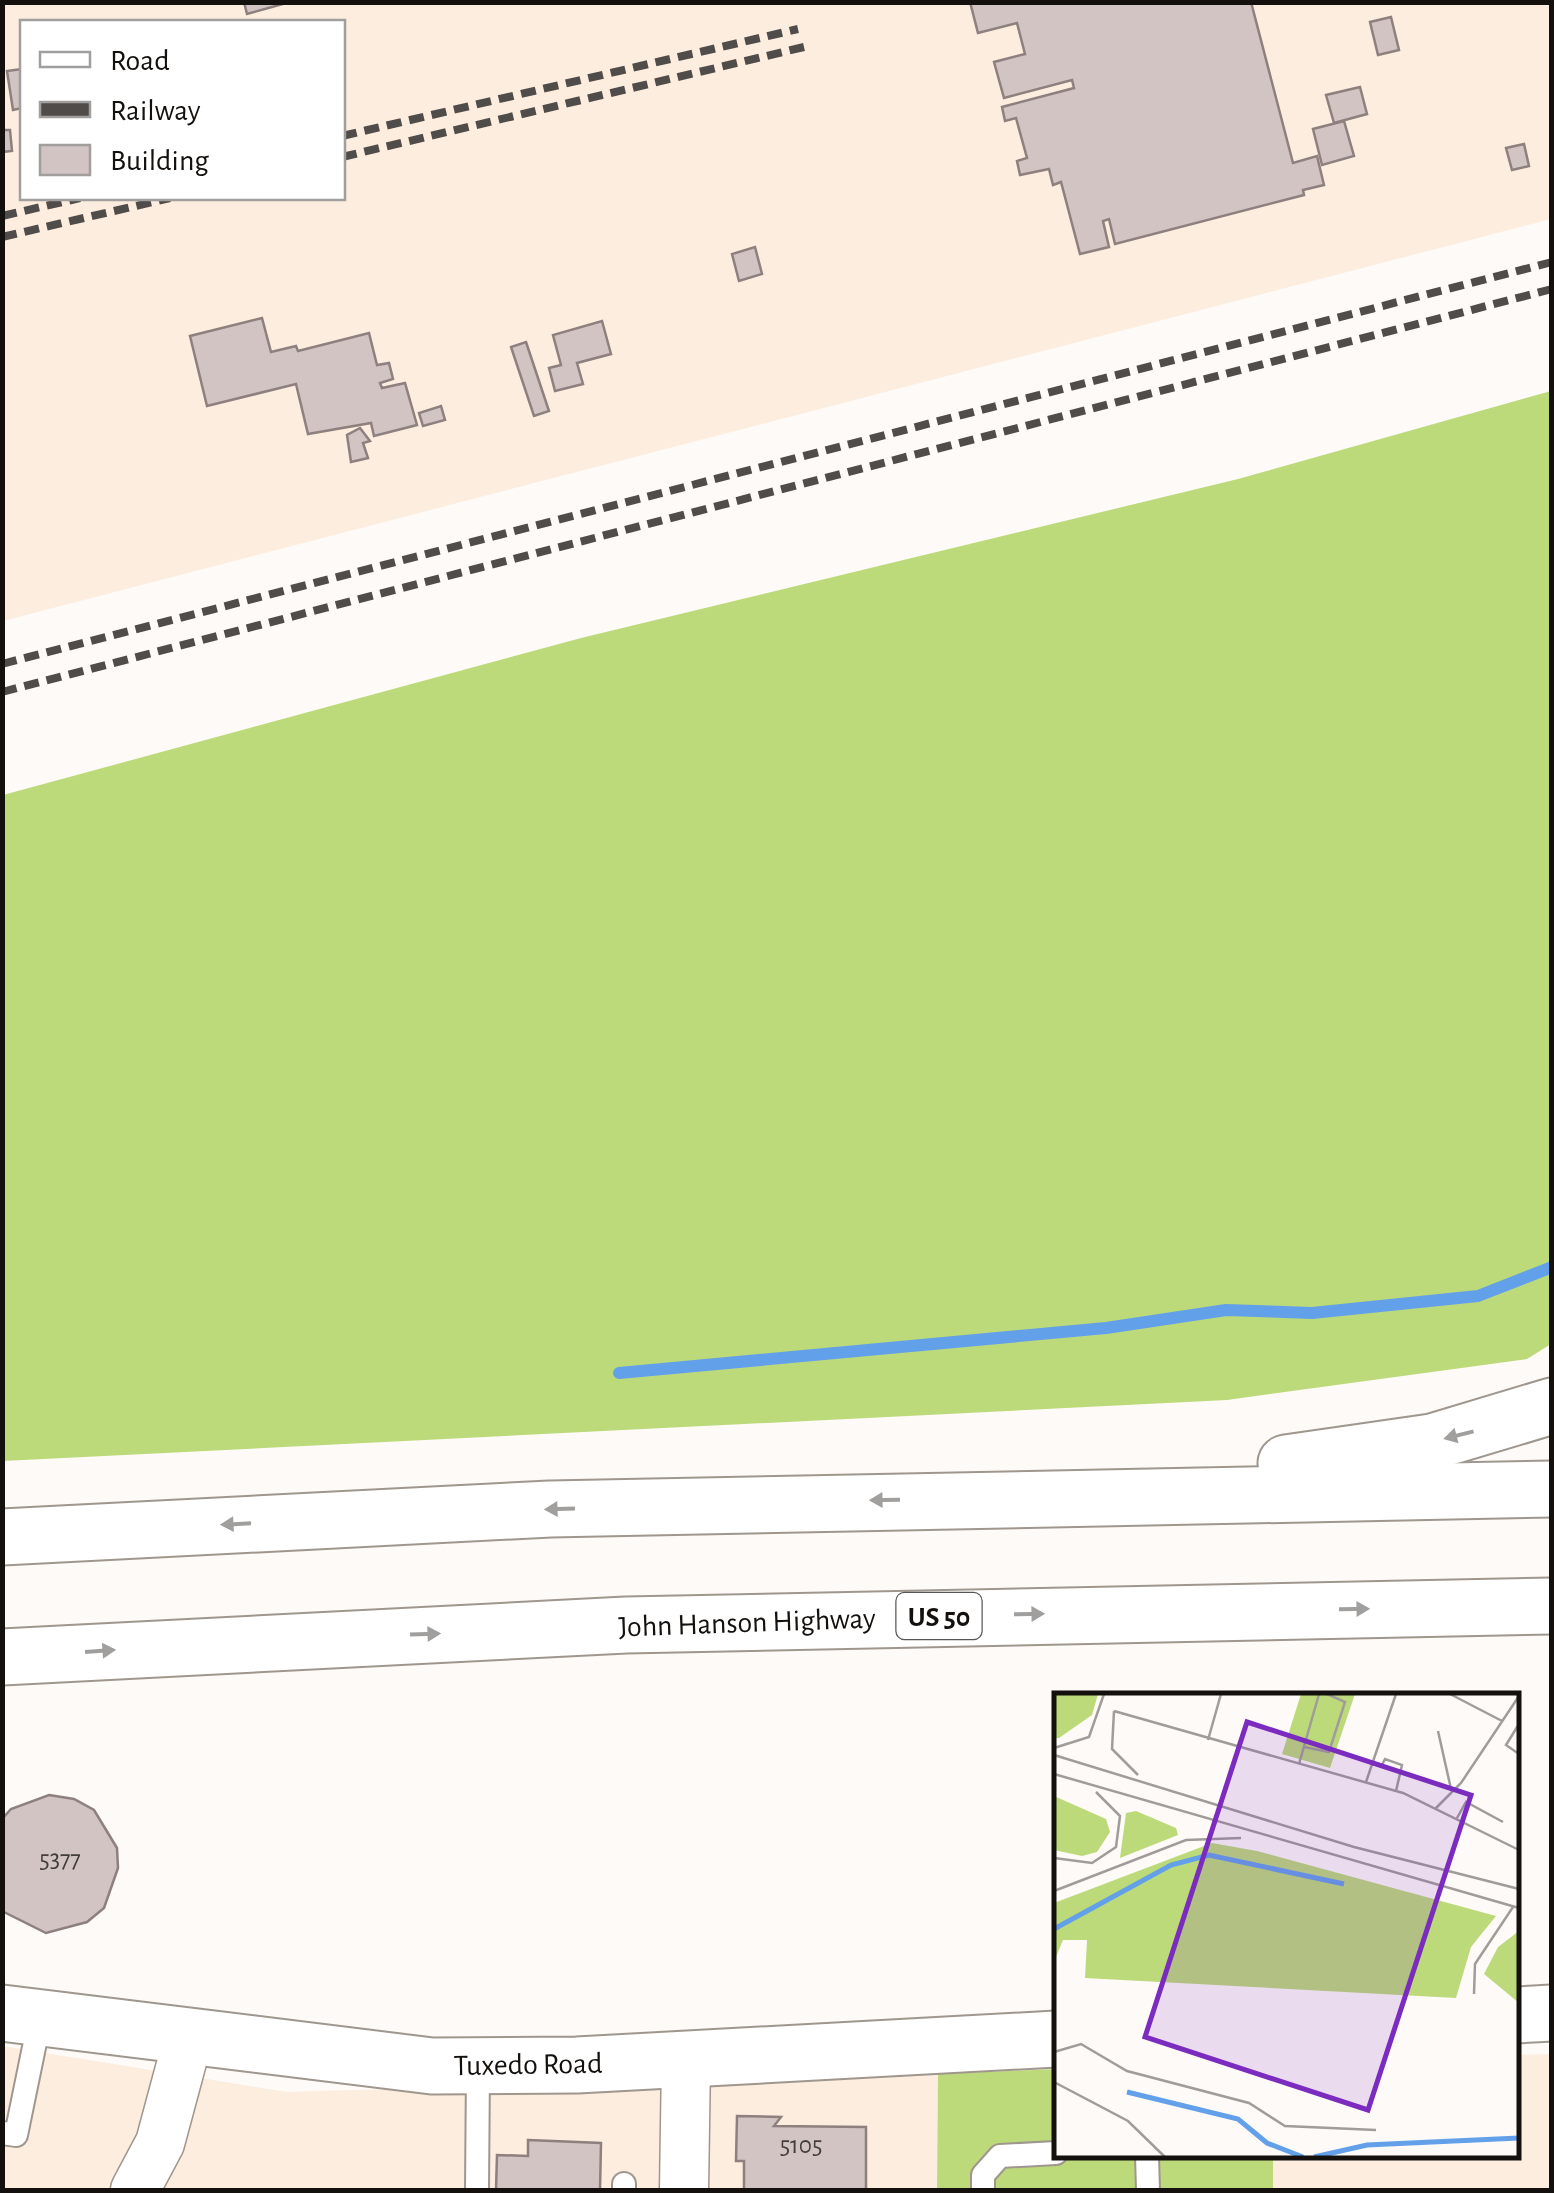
<svg xmlns="http://www.w3.org/2000/svg" width="1554" height="2193" viewBox="0 0 1554 2193" font-family="'Alegreya Sans',sans-serif">
<style>
.built{fill:#fcedde;fill-rule:evenodd}
.forest{fill:#bdda7a}
.lines{fill:none;stroke-linecap:round;stroke-linejoin:round}
.stream{stroke:#63a0ea;stroke-width:12}
.building{fill:#d1c4c2;stroke:#8d807e;stroke-width:2.5}
.service-casing{stroke:#9f968e;stroke-width:26}
.minor-casing{stroke:#9f968e;stroke-width:51}
.secondary-casing{stroke:#9f968e;stroke-width:59}
.motorway-casing{stroke:#9f968e;stroke-width:59}
.service{stroke:#fff;stroke-width:22}
.minor{stroke:#fff;stroke-width:48}
.secondary{stroke:#fff;stroke-width:55}
.motorway{stroke:#fff;stroke-width:55}
.rail{stroke:#504c49;stroke-width:8;stroke-dasharray:15 8;stroke-linecap:butt}
.oneway{fill:#a19f9e}
.labels{text-anchor:middle;stroke-width:10;stroke-linejoin:round;paint-order:stroke}
.number-label{font-size:25px;fill:#423d3a}
.shield{fill:#fff;stroke:#5a5856;stroke-width:2.5}
.shield-label{font-size:28px;font-weight:bold;fill:#13100d}
.street-label{font-size:30px;fill:#13100d;stroke:#fff}
.inset-river{fill:none;stroke:#63a0ea;stroke-width:5}
.inset-road{fill:none;stroke:#a09c99;stroke-width:2.5}
.view{fill:#7b2cbf;fill-opacity:0.15;stroke:#7b2cbf;stroke-width:5}
.inset-edge{fill:none;stroke:#13100d;stroke-width:5}
</style>
<rect width="100%" height="100%" fill="#fefaf7"/>
<g class="built">
<path d="M3,3H1551V219L3,621ZM22,22H342V198H22Z"/>
<polygon points="2,2046 287,2092 938,2074 937,2190 3,2190"/>
<polygon points="1551,2054 1551,2190 1273,2190 1273,2156 1516,2156 1517,2055"/>
</g>
<g class="forest">
<polygon points="1551,391 1551,1344 1527,1359 1227,1400 3,1461 3,795 581,638 1238,479"/>
<polygon points="1056,2069 1056,2156 1273,2156 1273,2190 937,2190 938,2074"/>
</g>
<g class="lines">
<polyline class="stream" points="619,1373 1106,1328 1226,1310 1312,1313 1478,1296 1552,1267"/>
</g>
<g class="building">
<polygon points="244,2 290,2 247,14"/>
<polygon points="970,2 1251,2 1293,163 1317,156 1324,185 1303,190 1304,195 1115,244 1109,219 1103,221 1109,247 1080,254 1061,182 1053,185 1049,169 1020,175 1017,161 1027,158 1016,118 1005,121 1002,107 1074,88 1072,80 1004,98 994,62 1025,54 1017,23 978,33"/>
<polygon points="1391,17 1399,50 1378,55 1370,22"/>
<polygon points="22,69 22,108 13,110 7,71"/>
<polygon points="1360,87 1367,114 1334,123 1326,95"/>
<polygon points="1344,121 1354,156 1322,165 1313,129"/>
<polygon points="2,130 10,130 12,151 2,152"/>
<polygon points="1524,144 1529,166 1512,170 1506,148"/>
<polygon points="755,247 762,274 739,281 732,254"/>
<polygon points="262,318 271,352 296,346 298,351 369,333 377,365 389,363 393,379 380,383 382,388 405,383 417,425 374,436 371,423 308,434 296,384 207,406 190,336"/>
<polygon points="602,321 611,354 577,363 583,384 555,391 549,368 561,365 553,335"/>
<polygon points="526,342 549,411 534,416 511,347"/>
<polygon points="441,406 445,420 423,426 419,413"/>
<polygon points="360,428 370,441 363,443 368,458 351,462 347,435"/>
<polygon points="49,1795 74,1799 94,1810 117,1848 118,1868 104,1908 87,1922 46,1933 2,1911 2,1819 11,1809"/>
<polygon points="737,2116 781,2117 774,2126 866,2127 866,2190 744,2190 744,2161 736,2161"/>
<polygon points="528,2140 601,2143 600,2190 496,2190 497,2155 528,2156"/>
</g>
<g class="lines">
<defs>
<g id="service">
<polyline points="2,2133 16,2135 40,2018"/>
<polyline points="1147,2156 1148,2190"/>
<polyline points="477,2190 478,2067"/>
<polyline points="624,2190 624,2184"/>
<polyline points="983,2190 983,2175 1000,2156 1056,2153"/>
</g>
<g id="minor">
<polyline points="135,2190 160,2143 188,2039"/>
<polyline points="684,2190 686,2060"/>
</g>
<g id="secondary">
<polyline points="2,2013 432,2066 577,2065 1056,2039"/>
<polyline points="1516,2015 1552,2013"/>
</g>
<g id="motorway">
<polyline points="1286,1463 1432,1442 1552,1406"/>
<polyline points="2,1537 550,1509 1552,1489"/>
<polyline points="2,1657 626,1625 1552,1606"/>
</g>
</defs>
<use href="#service" class="service-casing"/>
<use href="#minor" class="minor-casing"/>
<use href="#secondary" class="secondary-casing"/>
<use href="#motorway" class="motorway-casing"/>
<use href="#service" class="service"/>
<use href="#minor" class="minor"/>
<use href="#secondary" class="secondary"/>
<use href="#motorway" class="motorway"/>
<g class="rail">
<polyline points="342,136 798,29"/>
<polyline points="342,157 804,47"/>
<polyline points="2,216 80,198"/>
<polyline points="2,237 170,198"/>
<polyline points="2,664 1552,262"/>
<polyline points="2,692 1552,289"/>
</g>
</g>
<defs><path id="oneway-solid" d="M-6-.8H1V-3.2L6.5 0L1 3.2V.8H-6Z" transform="scale(2.5)"/></defs>
<g class="oneway">
<use href="#oneway-solid" transform="translate(1459 1435) rotate(166)"/>
<use href="#oneway-solid" transform="translate(885 1500) rotate(179)"/>
<use href="#oneway-solid" transform="translate(560 1509) rotate(178)"/>
<use href="#oneway-solid" transform="translate(236 1524) rotate(177)"/>
<use href="#oneway-solid" transform="translate(1354 1609) rotate(-1)"/>
<use href="#oneway-solid" transform="translate(1029 1614) rotate(-1)"/>
<use href="#oneway-solid" transform="translate(425 1634) rotate(-2)"/>
<use href="#oneway-solid" transform="translate(100 1651) rotate(-4)"/>
</g>
<g class="labels">
<g class="number-label">
<text x="60" y="1867">5377</text>
<text x="801" y="2153">5105</text>
</g>
<rect class="shield" x="896.5" y="1593" width="85" height="46" rx="8"/>
<g class="shield-label">
<text x="939" y="1626">US 50</text>
</g>
<g class="street-label">
<text transform="translate(747 1622) rotate(-2)" y="10">John Hanson Highway</text>
<text transform="translate(528 2064) rotate(-1)" y="10">Tuxedo Road</text>
</g>
</g>
<g transform="translate(1054 1693)">
<rect width="465" height="465" fill="#fefaf7"/>
<path d="M0,1H44L38,22L5,45H0ZM247,1H301L276,75L228,61ZM0,103L52,126L56,139L43,159L28,163L0,157ZM82,118L122,135L124,142L66,165L72,120ZM158,150L203,158L442,223L417,254L402,305L31,285L33,247H9L0,269V210ZM465,238V310L430,281L444,254Z" fill="#bdda7a"/>
<path class="inset-river" d="M0,236L117,172L155,162L290,191M73,399L184,426L213,450L249,464M260,464L313,452L465,445"/>
<path class="inset-road" d="M396,1L448,28M60,18L349,100L465,157M60,18L58,56L84,82M465,31L452,52L465,61M384,38L397,96M154,47L167,1M250,54L275,59L291,9L273,1M0,55L35,44L50,1M0,62L300,154L465,196M245,71L265,1M327,74L331,66L348,72L342,98M0,81L465,215M312,89L342,1M382,115L407,90L465,3M403,125L412,109L449,129M0,165L38,170L62,154L66,123L42,99M0,198L132,147L187,145M420,301L421,271L459,214M0,359L27,351L73,378L195,410L231,433L322,437M0,389L74,428L111,464"/>
<path class="view" d="M193,29L417,102L314,417L91,344Z"/>
<rect width="465" height="465" class="inset-edge"/>
</g>
<rect width="1554" height="2193" fill="none" stroke="#13100d" stroke-width="10"/>
<rect x="20" y="20" width="325" height="180" fill="#ffffff" stroke="#a19f9e" stroke-width="2.5"/>
<rect x="40" y="52" width="50" height="15" fill="#ffffff" stroke="#a19f9e" stroke-width="2.5"/>
<text x="110" y="70" font-size="30" fill="#13100d">Road</text>
<rect x="40" y="102" width="50" height="15" fill="#504c49" stroke="#a19f9e" stroke-width="2.5"/>
<text x="110" y="120" font-size="30" fill="#13100d">Railway</text>
<rect x="40" y="145" width="50" height="30" fill="#d1c4c2" stroke="#a19f9e" stroke-width="2.5"/>
<text x="110" y="170" font-size="30" fill="#13100d">Building</text>
</svg>
